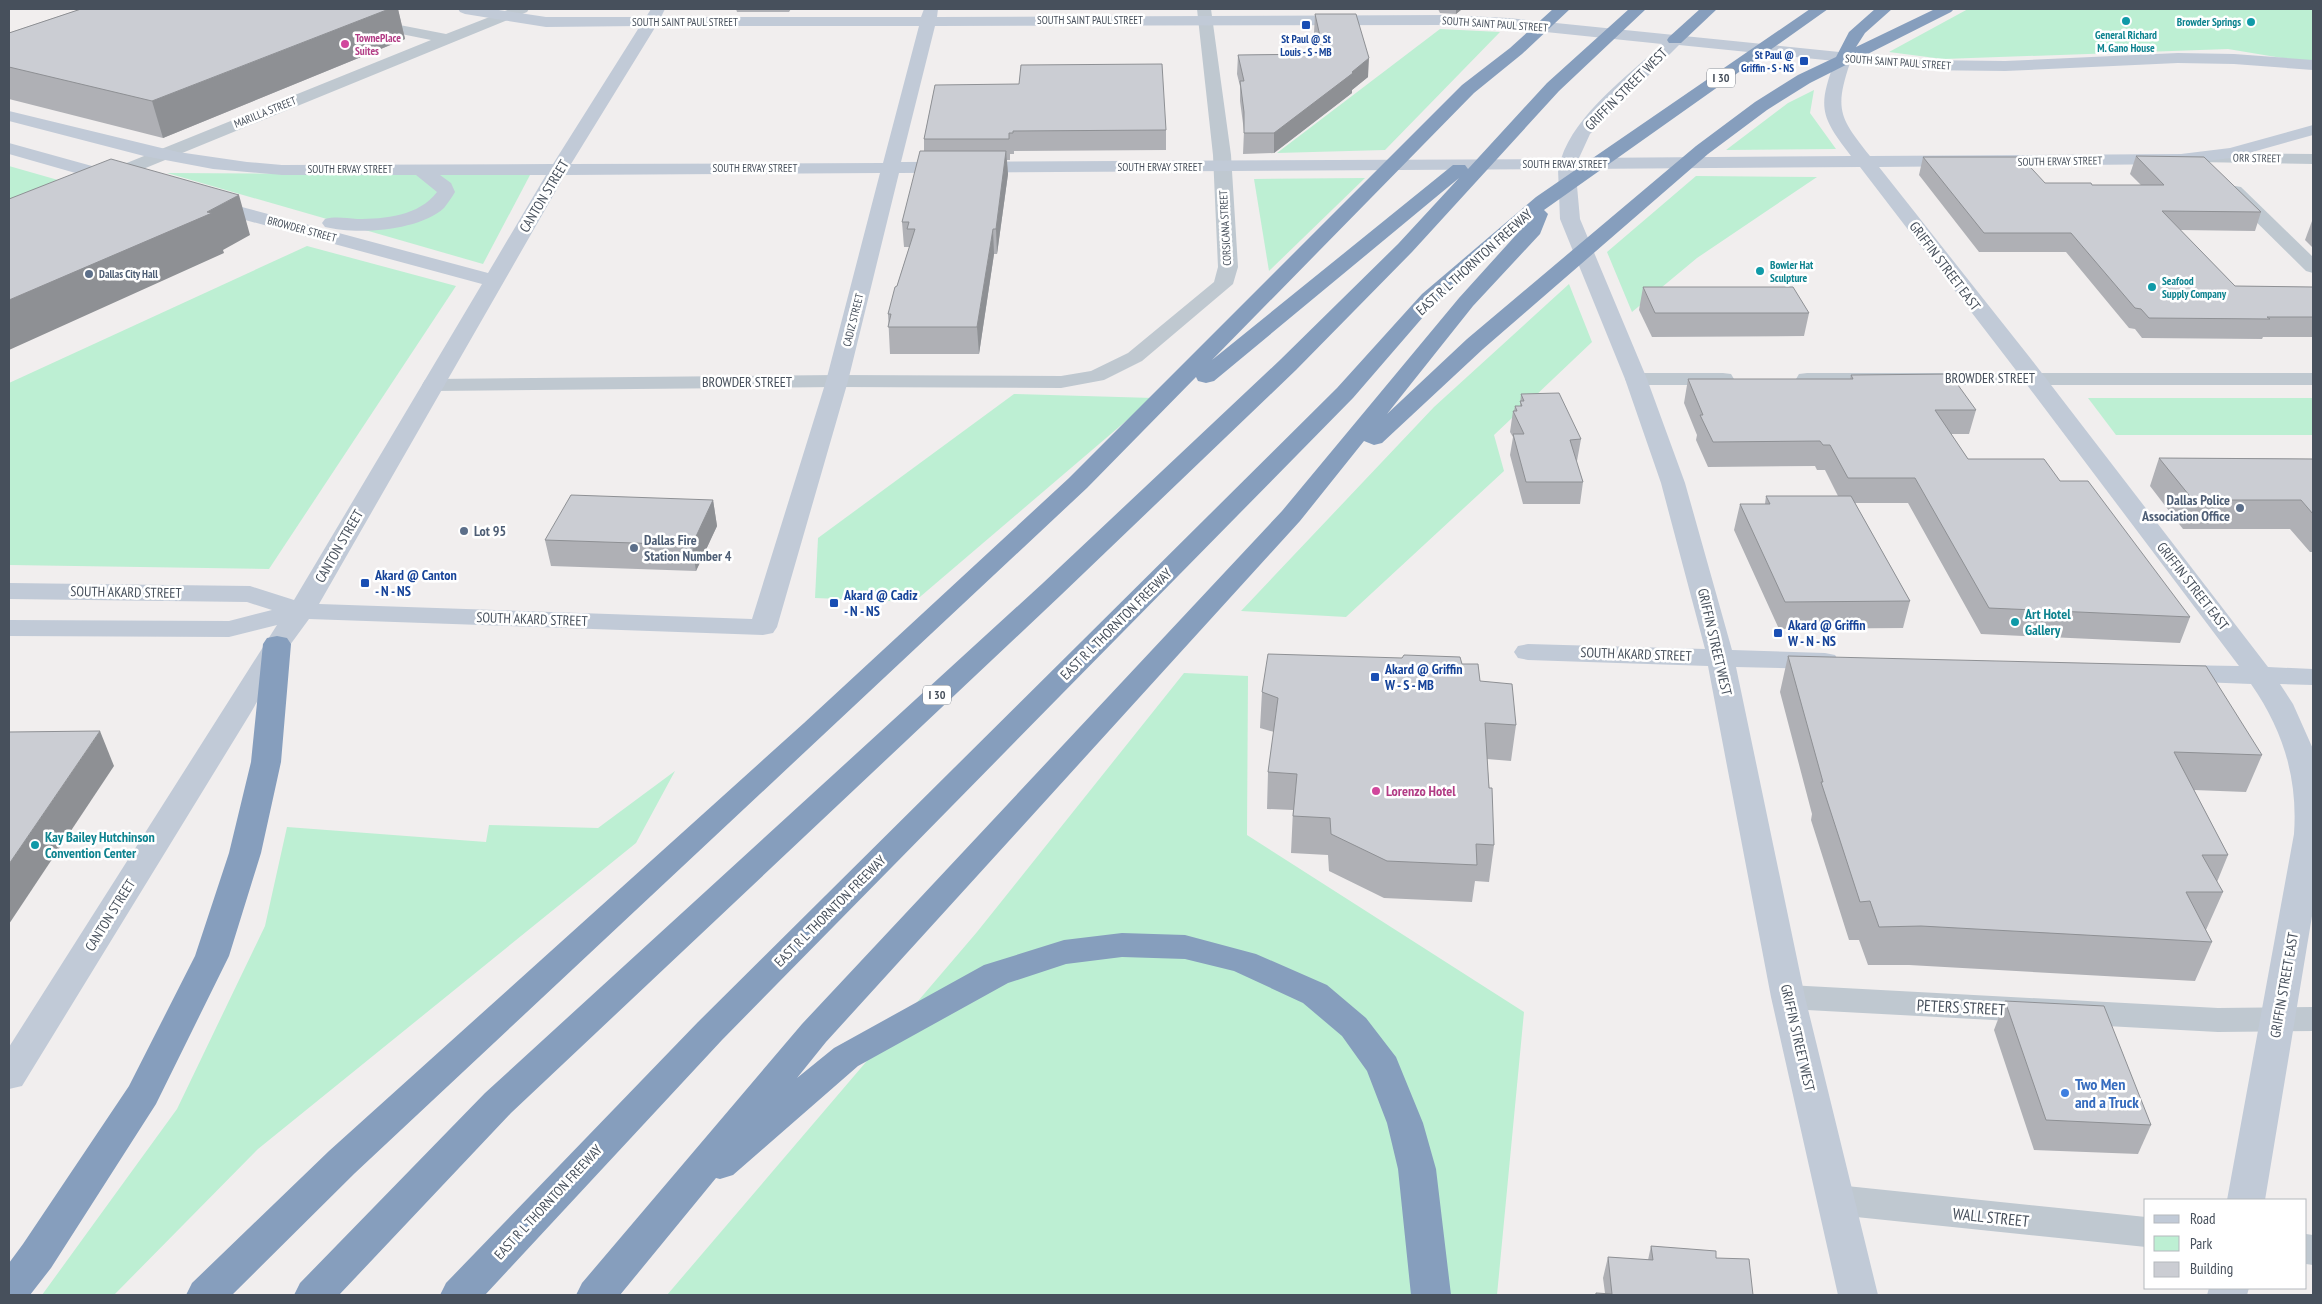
<svg xmlns="http://www.w3.org/2000/svg" width="2322" height="1304" viewBox="0 0 2322 1304" font-family="'PT Sans Narrow',sans-serif">
<style>
.green{fill:#bdefd3}
.lines{fill:none;stroke-linecap:round;stroke-linejoin:round}
.street{fill:#bfc8d0;fill-rule:evenodd}
.secondary{fill:#c1cad7;fill-rule:evenodd}
.highway{fill:#869ebd;fill-rule:evenodd}
.wall{fill:#afb0b5}
.shaded-wall{fill:#8e9094}
.building{fill:#cbcdd3;stroke:#8e9094}
.culture-dot{fill:#0f9aa8;stroke:#fff;stroke-width:2}
.transit-dot{fill:#1a4fb4;stroke:#fff;stroke-width:2}
.hotel-dot{fill:#d1479c;stroke:#fff;stroke-width:2}
.service-dot{fill:#5c6f8a;stroke:#fff;stroke-width:2}
.shop-dot{fill:#3f7fe0;stroke:#fff;stroke-width:2}
.labels{text-anchor:middle;stroke-width:5;stroke-linejoin:round;paint-order:stroke}
.far-street-label{font-size:11px;fill:#47505c;stroke:#fff}
.far-culture-label{font-size:11px;font-weight:bold;fill:#0d838f;stroke:#fff;text-anchor:start}
.far-hotel-label{font-size:11px;font-weight:bold;fill:#b23c85;stroke:#fff;text-anchor:start}
.far-transit-label{font-size:11px;font-weight:bold;fill:#164399;stroke:#fff}
.far-service-label{font-size:11px;font-weight:bold;fill:#4e5e75;stroke:#fff;text-anchor:start}
.shield{fill:#fff;stroke:#7e848d;stroke-width:1}
.shield-label{font-size:12px;font-weight:bold;fill:#47505c}
.street-label{font-size:14px;fill:#47505c;stroke:#fff}
.service-label{font-size:14px;font-weight:bold;fill:#4e5e75;stroke:#fff;text-anchor:start}
.transit-label{font-size:14px;font-weight:bold;fill:#164399;stroke:#fff;text-anchor:start}
.culture-label{font-size:14px;font-weight:bold;fill:#0d838f;stroke:#fff;text-anchor:start}
.hotel-label{font-size:14px;font-weight:bold;fill:#b23c85;stroke:#fff;text-anchor:start}
.near-street-label{font-size:16px;fill:#47505c;stroke:#fff}
.near-shop-label{font-size:16px;font-weight:bold;fill:#366cbe;stroke:#fff;text-anchor:start}
</style>
<rect width="100%" height="100%" fill="#f1eeee"/>
<g class="green">
<polygon points="1968,9 2313,9 2313,63 2228,49 1943,59 1889,52"/>
<polygon points="1440,29 1500,32 1385,150 1277,153"/>
<polygon points="1814,90 1810,113 1836,149 1726,150 1788,103"/>
<polygon points="9,166 65,182 9,205"/>
<polygon points="167,173 530,175 483,264"/>
<polygon points="1696,176 1817,177 1697,258 1632,312 1607,252"/>
<polygon points="1365,178 1269,271 1254,179"/>
<polygon points="307,246 456,286 269,569 9,565 9,383"/>
<polygon points="1569,284 1592,342 1494,435 1504,471 1346,617 1241,611 1434,407"/>
<polygon points="1014,394 1153,398 914,602 815,598 818,538"/>
<polygon points="2088,398 2313,398 2313,435 2116,435"/>
<polygon points="1184,673 1248,676 1247,835 1524,1012 1497,1295 667,1295 977,932"/>
<polygon points="675,771 636,843 258,1149 114,1295 42,1295 177,1109 265,926 287,827 486,842 489,825 598,828"/>
</g>
<g class="lines">
<g class="street">
<polygon points="290,9 317,9 446,34 510,9 529,9 527,12 109,183 97,183 94,179 97,175 431,40 297,13"/>
<polygon points="1197,9 1211,9 1231,155 1238,267 1233,284 1142,361 1104,380 1061,388 837,387 433,391 425,390 422,385 425,380 433,379 837,375 1061,376 1091,371 1128,353 1214,282 1218,267 1213,155"/>
<polygon points="2201,153 2313,154 2313,164 2195,162 2192,158 2195,154"/>
<polygon points="2235,186 2241,187 2313,257 2313,273 2306,271 2229,195 2226,191 2229,187"/>
<polygon points="1636,373 1723,373 1731,374 1734,379 1731,384 1723,385 1636,385 1628,384 1625,379 1628,374"/>
<polygon points="1807,373 2313,373 2313,385 1807,385 1799,384 1796,379 1799,374"/>
<polygon points="1788,985 2218,1008 2313,1007 2313,1031 2218,1032 1788,1009 1776,1005 1772,997 1776,989"/>
<polygon points="1837,1185 2146,1217 2146,1247 1837,1215 1824,1210 1819,1200 1824,1190"/>
<polygon points="2306,1234 2313,1235 2313,1265 2306,1264"/>
</g>
<g class="secondary">
<path d="M458,9H492L546,17H646L651,9H665L661,17H921L924,9H938L937,17L1447,15L1508,18L1918,60L2005,61L2178,53L2234,54L2313,60V70L2234,64L2178,63L2005,71L1918,70L1850,63C1834,110 1840,118 1870,156L2181,154L2230,148L2313,125V135L2231,158L2181,164L1879,167L2031,359L2268,667L2313,669V685L2280,684L2293,704L2313,749V910L2265,1200H2227L2294,834C2298,778 2283,730 2251,684L2175,681L2165,679L2161,673L2165,667L2175,665L2239,666L2015,369L1860,167L1577,169L1576,175L1580,219L1647,379L1685,483L1732,650L1825,653L1835,655L1839,661L1835,667L1825,669L1736,667L1805,997L1878,1295H1838L1771,997L1708,666L1528,660L1518,658L1514,652L1518,646L1528,644L1705,649L1661,483L1625,379L1560,219L1558,169L899,173L848,381L777,627L773,633L763,635L309,619L290,645L250,714L22,1086L9,1089V1047L277,625L229,637L9,636V620L229,621L272,610L247,602L9,599V583L250,586L294,600L482,284L201,208L199,204L201,200L208,198L488,273L546,175H440L451,183L455,192C452,197 448,203 444,208C419,231 357,235 325,227L322,223L325,219C335,216 346,218 357,219C385,219 419,216 437,192L416,175H282L213,169L144,156L9,121V111L178,152L247,162L282,165L553,164L640,26L546,27L465,14L460,12ZM1447,25L1508,28L1662,44C1628,76 1576,113 1561,159L901,162L935,26ZM656,26H919L883,163L571,164ZM1679,45L1835,61C1817,108 1821,117 1851,156L1579,158L1590,134ZM880,173L826,381L752,619L319,604L565,175Z"/>
<polygon points="9,143 128,176 130,180 128,184 121,186 9,154"/>
<polygon points="2209,1288 2249,1288 2247,1295 2207,1295"/>
</g>
<g class="highway">
<polygon points="1553,9 1570,9 1522,54 1474,93 1212,360 1453,165 1465,165 1468,169 1547,83 1629,9 1646,9 1559,91 1412,252 1296,370 1061,595 511,1113 339,1295 294,1295 300,1283 485,1093 1043,583 1280,360 1398,244 1459,178 1214,381 1206,383 1198,381 1196,377 1087,488 355,1173 232,1295 186,1295 192,1283 329,1151 804,723 1069,478 1462,85 1510,48"/>
<polygon points="1700,9 1717,9 1681,43 1669,43 1667,40 1669,37"/>
<polygon points="1810,9 1828,9 1544,210 1548,214 1540,234 1473,306 1387,414 1467,339 1696,146 1755,102 1798,75 1836,57 1849,32 1875,9 1892,9 1865,33 1856,47 1935,9 1954,9 1951,12 1810,83 1767,110 1708,154 1483,349 1382,443 1374,445 1364,441 1300,521 826,1042 797,1078 834,1048 984,965 1064,940 1122,933 1185,935 1256,954 1327,985 1366,1018 1396,1057 1423,1123 1436,1169 1451,1295 1411,1295 1398,1169 1387,1123 1367,1071 1342,1036 1303,1003 1234,971 1185,959 1122,957 1066,964 1008,983 858,1066 733,1175 720,1179 716,1178 620,1295 576,1295 582,1283 802,1024 1282,511 1459,298 1525,225 1436,302 1353,398 722,1040 485,1295 440,1295 446,1283 698,1022 1337,388 1422,294 1536,197"/>
<polygon points="277,636 287,638 291,644 281,762 261,853 229,956 156,1104 51,1268 30,1295 9,1295 9,1263 23,1244 129,1086 195,956 229,853 251,762 263,644 267,638"/>
</g>
</g>
<g class="wall">
<polygon points="81,9 398,9 405,39 163,138 9,99 9,33"/>
<polygon points="736,9 791,9 789,12 737,12"/>
<polygon points="1438,9 1462,9 1456,14 1440,13"/>
<polygon points="1315,14 1368,77 1352,90 1352,93 1274,153 1243,154 1244,131 1240,101 1240,86 1237,74 1238,55 1319,54 1314,33"/>
<polygon points="935,85 1166,130 1166,150 1014,151 1014,154 1010,154 1010,160 1007,160 1008,174 997,254 994,254 979,354 890,354 888,314 909,248 909,247 904,247 902,222 924,151 924,139"/>
<polygon points="2136,156 2261,212 2255,231 2180,230 2235,286 2313,287 2313,337 2263,337 2262,339 2142,338 2135,329 2129,328 2066,252 1979,252 1919,175 1923,157 2045,183 2092,185 2141,185 2130,174"/>
<polygon points="2312,221 2313,222 2313,248 2305,240"/>
<polygon points="1643,287 1809,313 1804,336 1652,337 1639,310"/>
<polygon points="1851,375 1976,410 1969,434 1951,434 1968,459 2060,481 2190,617 2180,643 1981,634 1908,503 1855,503 1910,601 1903,628 1779,629 1734,530 1740,504 1765,504 1766,496 1838,496 1825,470 1817,470 1815,466 1708,467 1696,440 1697,435 1684,403 1688,379 1850,379"/>
<polygon points="1521,394 1581,439 1577,461 1576,461 1583,482 1580,504 1523,504 1510,455 1513,437 1510,432 1513,411 1514,411 1515,406 1520,406"/>
<polygon points="2159,458 2313,459 2313,552 2310,552 2290,529 2183,529 2150,486"/>
<polygon points="713,500 717,526 696,571 551,566 545,540"/>
<polygon points="1788,656 2262,755 2246,792 2194,790 2228,855 2217,882 2223,892 2206,930 2212,942 2195,981 1909,965 1868,965 1859,940 1849,940 1811,820 1812,814 1780,692"/>
<polygon points="1462,664 1480,681 1516,725 1511,761 1487,759 1494,845 1489,882 1475,881 1472,902 1384,898 1329,871 1328,855 1291,853 1293,810 1267,809 1268,772 1274,732 1260,728 1262,692"/>
<polygon points="2005,1001 2151,1125 2138,1154 2034,1150 1994,1030"/>
<polygon points="1651,1246 1716,1258 1753,1295 1595,1295 1596,1293 1605,1293 1603,1278 1608,1257 1648,1260"/>
</g>
<g class="shaded-wall">
<polygon points="389,9 398,9 405,39 163,138 152,101"/>
<polygon points="1456,9 1462,9 1456,14"/>
<polygon points="1369,58 1368,77 1352,90 1352,93 1274,153 1274,133"/>
<polygon points="1006,151 1008,174 997,254 996,229"/>
<polygon points="239,195 250,235 223,250 224,253 9,350 9,300 207,212"/>
<polygon points="993,229 994,254 979,354 977,327"/>
<polygon points="713,500 717,526 696,571 692,545"/>
<polygon points="100,731 114,766 9,924 9,864"/>
</g>
<g class="building">
<polygon points="81,9 389,9 152,101 9,67 9,33"/>
<polygon points="1315,14 1356,14 1369,58 1352,72 1353,73 1274,133 1244,133 1244,112 1240,81 1244,81 1238,55 1324,54"/>
<polygon points="1162,64 1166,130 1013,131 1013,133 1009,133 1009,139 924,139 935,85 1019,84 1021,65"/>
<polygon points="920,151 1006,151 996,229 993,229 977,327 888,327 891,314 888,314 895,287 897,286 915,229 907,229 909,222 902,222"/>
<polygon points="2136,156 2204,157 2261,212 2162,211 2235,286 2313,287 2313,317 2267,317 2270,319 2149,318 2141,309 2135,308 2071,233 1984,233 1923,157 2021,157 2045,183 2091,183 2092,185 2164,185"/>
<polygon points="111,159 239,195 207,212 212,213 9,300 9,199"/>
<polygon points="1643,287 1793,287 1809,313 1655,313"/>
<polygon points="1950,374 1976,410 1935,410 1968,459 2044,459 2060,481 2088,481 2190,617 1989,608 1915,478 1848,478 1830,445 1823,445 1820,441 1713,442 1700,415 1703,415 1688,379 1853,379 1851,375"/>
<polygon points="1559,393 1581,439 1570,440 1583,482 1526,482 1513,434 1524,434 1513,411 1517,411 1515,406 1522,406 1520,401 1524,401 1521,394"/>
<polygon points="2159,458 2313,459 2313,514 2301,500 2193,500"/>
<polygon points="571,495 713,500 692,545 545,540"/>
<polygon points="1766,496 1851,496 1910,601 1785,602 1740,504 1770,504"/>
<polygon points="1268,654 1402,658 1404,655 1460,657 1462,664 1478,664 1480,681 1512,684 1516,725 1485,723 1489,788 1492,788 1494,845 1476,844 1477,865 1387,861 1331,834 1330,818 1293,816 1297,774 1268,772 1278,698 1262,692"/>
<polygon points="1788,656 2206,666 2262,755 2174,752 2228,855 2202,855 2223,892 2186,892 2212,942 1921,926 1879,927 1870,901 1860,902 1821,782 1823,782"/>
<polygon points="100,731 9,864 9,732"/>
<polygon points="2005,1001 2104,1006 2151,1125 2046,1120"/>
<polygon points="1651,1246 1716,1251 1716,1258 1749,1259 1753,1295 1596,1295 1596,1293 1612,1294 1608,1257 1653,1260"/>
</g>
<g class="culture-dot">
<circle cx="2126" cy="21" r="5"/>
<circle cx="2251" cy="22" r="5"/>
<circle cx="1760" cy="271" r="5"/>
<circle cx="2152" cy="287" r="5"/>
<circle cx="2015" cy="622" r="5"/>
<circle cx="35" cy="845" r="5"/>
</g>
<g class="transit-dot">
<rect x="1301" y="20" width="10" height="10" rx="2.5"/>
<rect x="1799" y="56" width="10" height="10" rx="2.5"/>
<rect x="360" y="578" width="10" height="10" rx="2.5"/>
<rect x="829" y="598" width="10" height="10" rx="2.5"/>
<rect x="1773" y="628" width="10" height="10" rx="2.5"/>
<rect x="1370" y="672" width="10" height="10" rx="2.5"/>
</g>
<g class="hotel-dot">
<circle cx="345" cy="44" r="5"/>
<circle cx="1376" cy="791" r="5"/>
</g>
<g class="service-dot">
<circle cx="89" cy="274" r="5"/>
<circle cx="2240" cy="508" r="5"/>
<circle cx="464" cy="531" r="5"/>
<circle cx="634" cy="548" r="5"/>
</g>
<circle class="shop-dot" cx="2065" cy="1093" r="5"/>
<g class="labels">
<g class="far-street-label">
<text x="1090" y="24">SOUTH SAINT PAUL STREET</text>
<text x="685" y="26">SOUTH SAINT PAUL STREET</text>
<text transform="translate(1495 24) rotate(4)" y="4">SOUTH SAINT PAUL STREET</text>
<text transform="translate(1898 62) rotate(4)" y="4">SOUTH SAINT PAUL STREET</text>
<text transform="translate(265 112) rotate(-22)" y="4">MARILLA STREET</text>
<text transform="translate(2257 158) rotate(1)" y="4">ORR STREET</text>
<text transform="translate(2060 161) rotate(-1)" y="4">SOUTH ERVAY STREET</text>
<text x="1565" y="168">SOUTH ERVAY STREET</text>
<text x="1160" y="171">SOUTH ERVAY STREET</text>
<text x="755" y="172">SOUTH ERVAY STREET</text>
<text x="350" y="173">SOUTH ERVAY STREET</text>
<text transform="translate(1225 228) rotate(-93)" y="4">CORSICANA STREET</text>
<text transform="translate(302 229) rotate(15)" y="4">BROWDER STREET</text>
<text transform="translate(853 320) rotate(-76)" y="4">CADIZ STREET</text>
</g>
<g class="far-culture-label">
<text x="2241" y="26" text-anchor="end">Browder Springs</text>
<text x="2126" y="39" text-anchor="middle">General Richard<tspan x="2126" dy="13">M. Gano House</tspan></text>
<text x="1770" y="269">Bowler Hat<tspan x="1770" dy="13">Sculpture</tspan></text>
<text x="2162" y="285">Seafood<tspan x="2162" dy="13">Supply Company</tspan></text>
</g>
<g class="far-hotel-label">
<text x="355" y="42">TownePlace<tspan x="355" dy="13">Suites</tspan></text>
</g>
<g class="far-transit-label">
<text x="1306" y="43">St Paul @ St<tspan x="1306" dy="13">Louis - S - MB</tspan></text>
<text x="1794" y="59" text-anchor="end">St Paul @<tspan x="1794" dy="13">Griffin - S - NS</tspan></text>
</g>
<g class="far-service-label">
<text x="99" y="278">Dallas City Hall</text>
</g>
<g class="shield">
<rect x="1707" y="68.5" width="28" height="19" rx="4"/>
<rect x="923" y="685.5" width="28" height="19" rx="4"/>
</g>
<g class="shield-label">
<text x="1721" y="82">I 30</text>
<text x="937" y="699">I 30</text>
</g>
<g class="street-label">
<text transform="translate(1626 89) rotate(-45)" y="5">GRIFFIN STREET WEST</text>
<text transform="translate(544 196) rotate(-59)" y="5">CANTON STREET</text>
<text transform="translate(1474 262) rotate(-42)" y="5">EAST R L THORNTON FREEWAY</text>
<text transform="translate(1945 266) rotate(53)" y="5">GRIFFIN STREET EAST</text>
<text x="1990" y="383">BROWDER STREET</text>
<text x="747" y="387">BROWDER STREET</text>
<text transform="translate(339 546) rotate(-60)" y="5">CANTON STREET</text>
<text transform="translate(2193 586) rotate(52)" y="5">GRIFFIN STREET EAST</text>
<text transform="translate(126 592) rotate(1)" y="5">SOUTH AKARD STREET</text>
<text transform="translate(532 619) rotate(2)" y="5">SOUTH AKARD STREET</text>
<text transform="translate(1116 624) rotate(-45)" y="5">EAST R L THORNTON FREEWAY</text>
<text transform="translate(1715 642) rotate(77)" y="5">GRIFFIN STREET WEST</text>
<text transform="translate(1636 654) rotate(2)" y="5">SOUTH AKARD STREET</text>
<text transform="translate(830 911) rotate(-45)" y="5">EAST R L THORNTON FREEWAY</text>
<text transform="translate(110 915) rotate(-58)" y="5">CANTON STREET</text>
<text transform="translate(2284 985) rotate(-80)" y="5">GRIFFIN STREET EAST</text>
<text transform="translate(1798 1038) rotate(77)" y="5">GRIFFIN STREET WEST</text>
<text transform="translate(548 1202) rotate(-47)" y="5">EAST R L THORNTON FREEWAY</text>
</g>
<g class="service-label">
<text x="2230" y="505" text-anchor="end">Dallas Police<tspan x="2230" dy="16">Association Office</tspan></text>
<text x="474" y="536">Lot 95</text>
<text x="644" y="545">Dallas Fire<tspan x="644" dy="16">Station Number 4</tspan></text>
</g>
<g class="transit-label">
<text x="375" y="580">Akard @ Canton<tspan x="375" dy="16">- N - NS</tspan></text>
<text x="844" y="600">Akard @ Cadiz<tspan x="844" dy="16">- N - NS</tspan></text>
<text x="1788" y="630">Akard @ Griffin<tspan x="1788" dy="16">W - N - NS</tspan></text>
<text x="1385" y="674">Akard @ Griffin<tspan x="1385" dy="16">W - S - MB</tspan></text>
</g>
<g class="culture-label">
<text x="2025" y="619">Art Hotel<tspan x="2025" dy="16">Gallery</tspan></text>
<text x="45" y="842">Kay Bailey Hutchinson<tspan x="45" dy="16">Convention Center</tspan></text>
</g>
<g class="hotel-label">
<text x="1386" y="796">Lorenzo Hotel</text>
</g>
<g class="near-street-label">
<text transform="translate(1961 1007) rotate(3)" y="6">PETERS STREET</text>
<text transform="translate(1991 1217) rotate(6)" y="6">WALL STREET</text>
</g>
<g class="near-shop-label">
<text x="2075" y="1090">Two Men<tspan x="2075" dy="18">and a Truck</tspan></text>
</g>
</g>
<rect width="2322" height="1304" fill="none" stroke="#47505c" stroke-width="20"/>
<rect x="2144" y="1199" width="162" height="90" fill="#ffffff" stroke="#b5b9be"/>
<rect x="2154" y="1215" width="25" height="8" fill="#c1cad7" stroke="#b5b9be"/>
<text x="2190" y="1224" font-size="15" fill="#47505c">Road</text>
<rect x="2154" y="1236" width="25" height="15" fill="#bdefd3" stroke="#b5b9be"/>
<text x="2190" y="1249" font-size="15" fill="#47505c">Park</text>
<rect x="2154" y="1262" width="25" height="15" fill="#cbcdd3" stroke="#b5b9be"/>
<text x="2190" y="1274" font-size="15" fill="#47505c">Building</text>
</svg>
